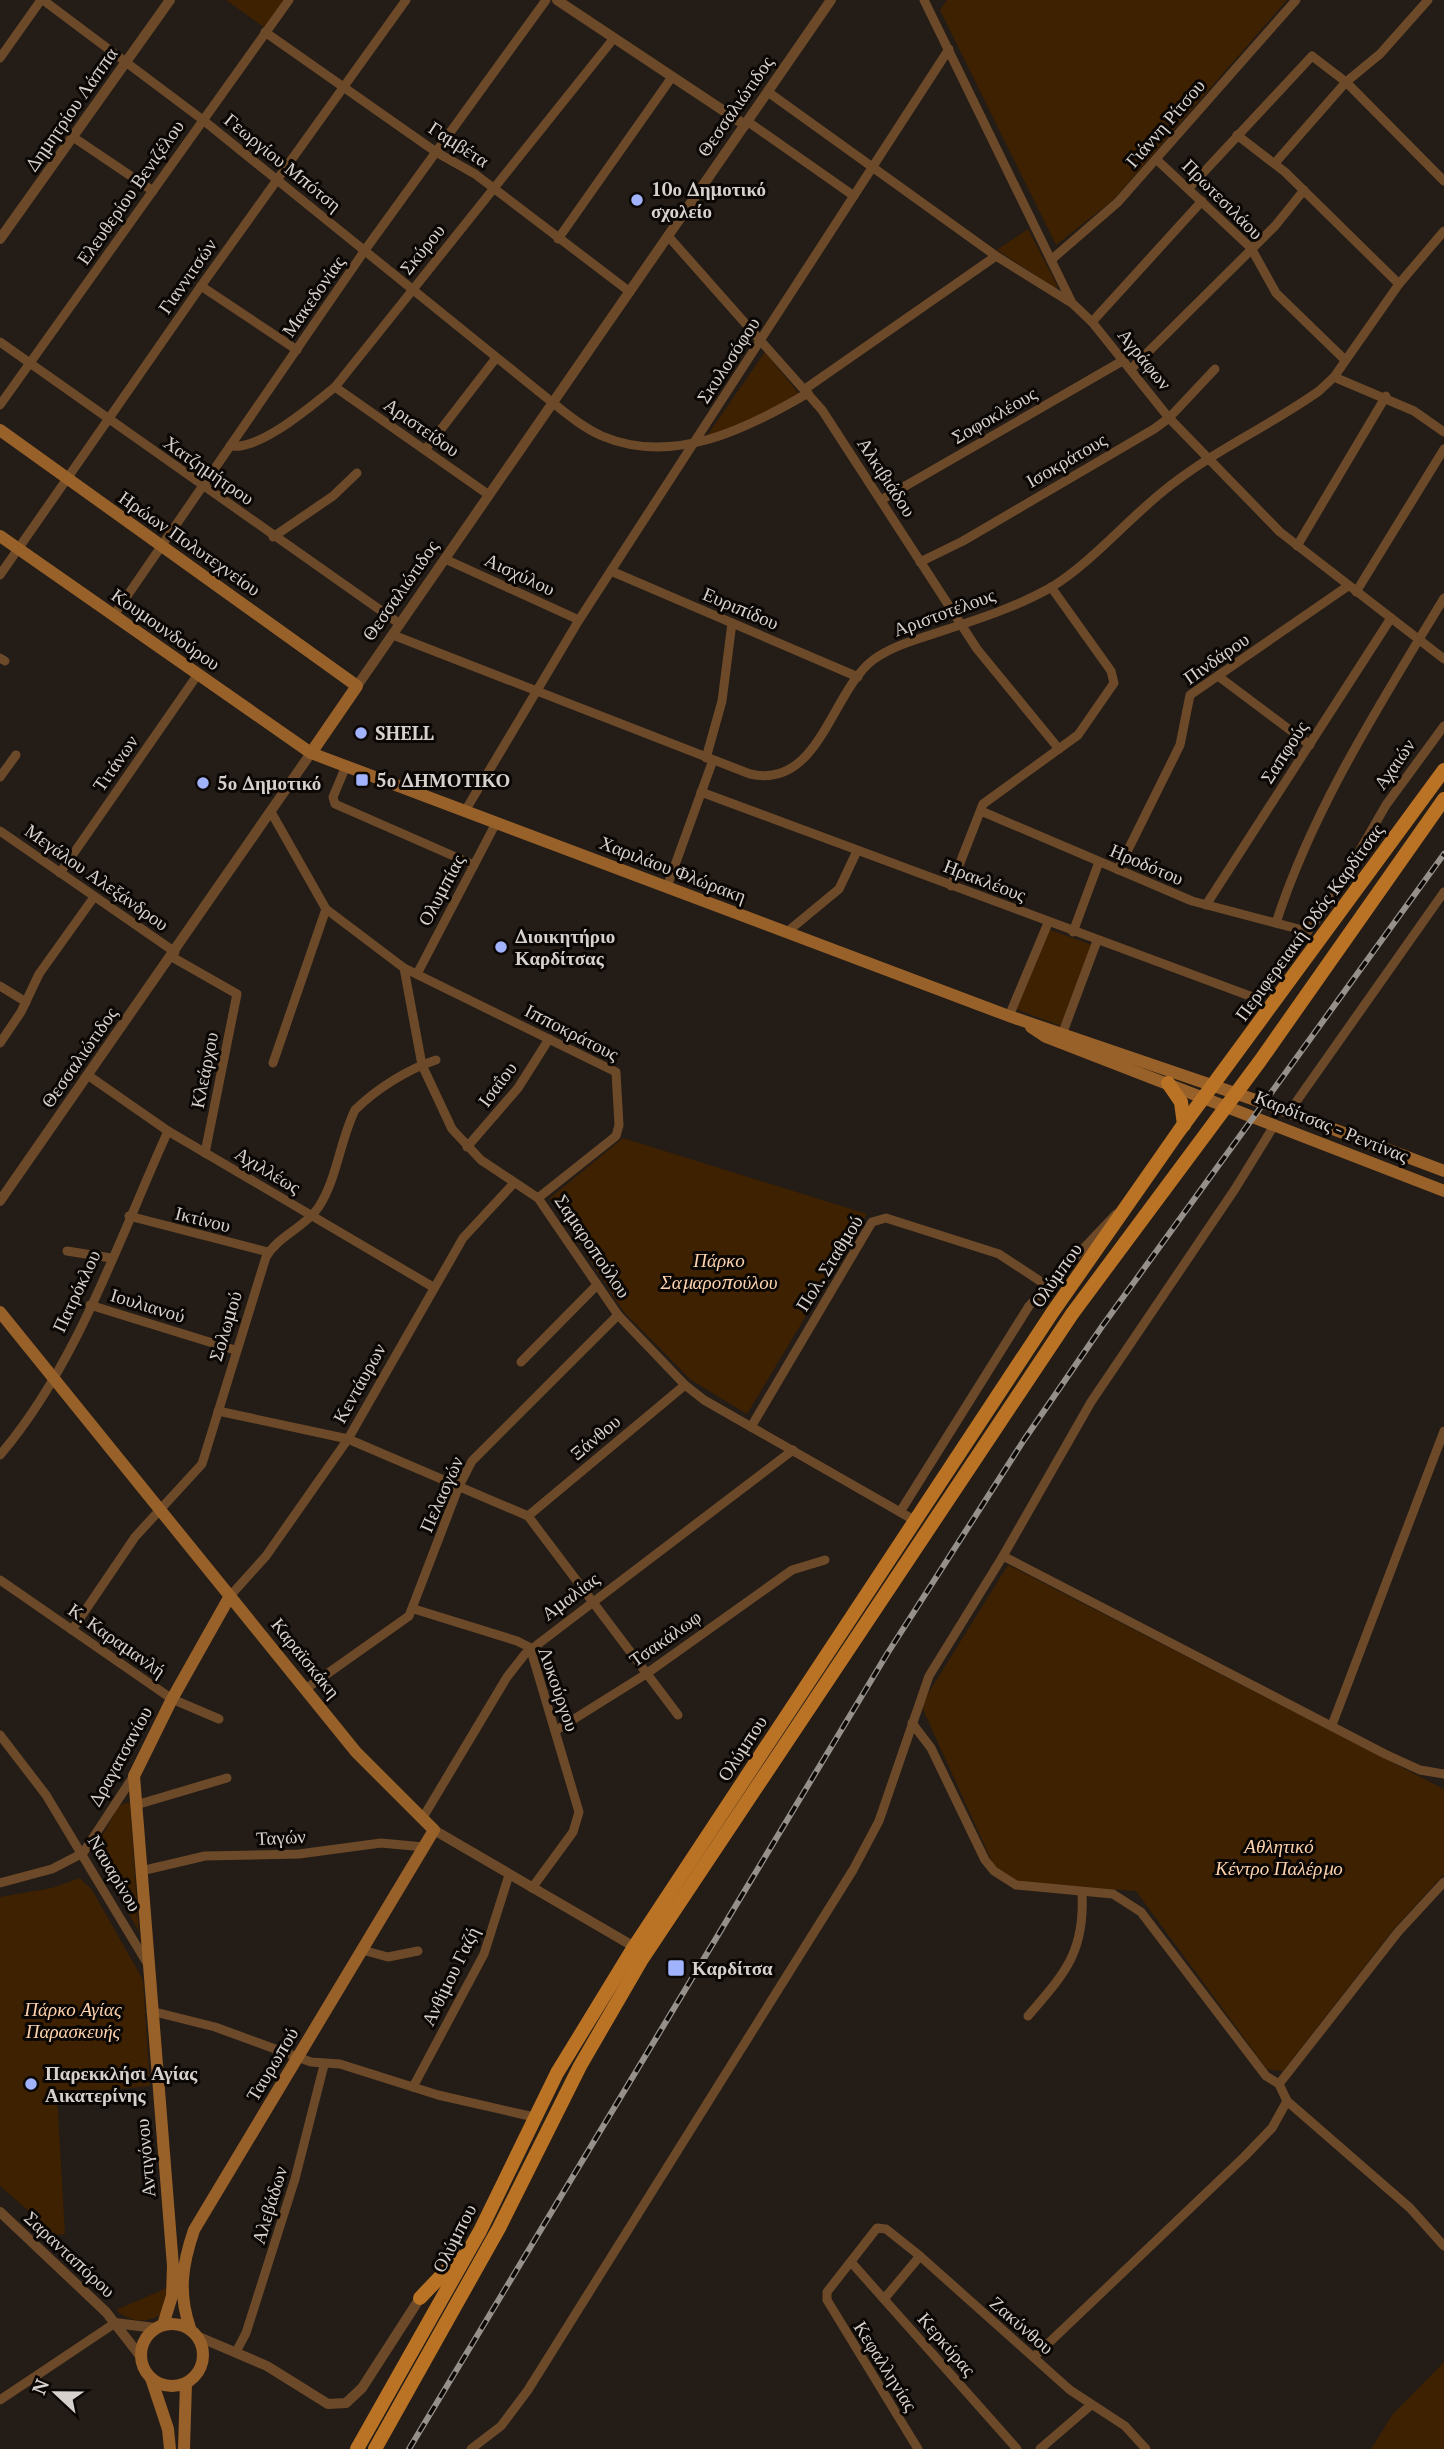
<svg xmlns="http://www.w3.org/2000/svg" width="1444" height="2449" viewBox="0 0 1444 2449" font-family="'PT Serif',serif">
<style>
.green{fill:#3e2101}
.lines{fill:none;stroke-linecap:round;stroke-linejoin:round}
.minor{stroke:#6c4a29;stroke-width:9}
.tertiary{stroke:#6c4a29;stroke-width:10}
.secondary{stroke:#986129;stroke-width:12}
.primary{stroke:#ba7325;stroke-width:14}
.rail-casing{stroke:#96908b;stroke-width:6}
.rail{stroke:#0b0705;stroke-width:3.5;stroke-dasharray:10;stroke-linecap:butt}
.poi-dot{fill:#a1b3fd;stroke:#0b0705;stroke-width:2.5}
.labels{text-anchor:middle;stroke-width:6;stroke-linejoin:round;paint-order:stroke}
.street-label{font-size:19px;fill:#d7d1cd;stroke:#0b0705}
.poi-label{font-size:19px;font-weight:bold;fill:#d7d1cd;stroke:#0b0705;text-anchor:start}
.park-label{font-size:19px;font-style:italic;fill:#fed2ac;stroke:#0b0705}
</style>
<rect width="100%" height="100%" fill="#241c16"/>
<g class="green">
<polygon points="226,0 286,0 265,28"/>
<polygon points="947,0 1287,0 1114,199 1056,245 940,10"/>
<polygon points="1028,229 1057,285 1057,289 997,250"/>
<polygon points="765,352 799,394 752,420 706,437"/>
<polygon points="1048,929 1092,945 1061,1026 1016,1009"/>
<polygon points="623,1138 867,1214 747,1414 691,1380 623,1311 550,1198"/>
<polygon points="1008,1565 1444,1789 1444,1874 1392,1931 1283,2071 1267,2069 1136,1891 1023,1883 1004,1876 993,1864 921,1705"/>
<polygon points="129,1802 130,1804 139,1932 94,1850 119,1806"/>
<polygon points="80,1878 92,1890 143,1980 150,2086 57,2095 65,2234 56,2235 0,2186 0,1897 52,1888"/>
<path d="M169,2287L162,2314C147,2324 129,2322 116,2310Z"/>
<polygon points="1444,2362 1444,2449 1371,2449 1393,2414"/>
</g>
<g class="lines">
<g class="minor">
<path d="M43,0L203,120L553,403C568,415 584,428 602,436C673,466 747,429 808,393"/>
<polyline points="924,0 1072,303 1092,322 1169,418 1280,532 1444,659"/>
<polyline points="265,32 436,152 475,174 630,292"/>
<polyline points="0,58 41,0"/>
<polyline points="768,92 996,256 1070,302"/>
<polyline points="747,121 854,196"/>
<polyline points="1237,135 1285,172 1399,284"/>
<polyline points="73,137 153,191"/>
<polyline points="1156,159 1251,248 1276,293 1345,360"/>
<polyline points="1275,163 1346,82 1380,54 1428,0"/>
<polyline points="1189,188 1312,56 1346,82 1444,181"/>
<polyline points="668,236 822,410 977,649 1059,749"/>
<polyline points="558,239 672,77"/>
<polyline points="1051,260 1118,202 1296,0"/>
<polyline points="201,286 297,350"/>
<polyline points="1092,322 1202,201"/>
<polyline points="0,342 400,624"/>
<polyline points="1131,369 1275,226 1304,190"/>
<polyline points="1334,377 1414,411 1444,432"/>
<polyline points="335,387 489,495"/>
<polyline points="805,389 996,256"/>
<polyline points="0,405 289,0"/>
<path d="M230,446C260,451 312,405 335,387L614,38"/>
<polyline points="425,450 496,358"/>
<polyline points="881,500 1124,360"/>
<polyline points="273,537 333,496 357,473"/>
<polyline points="1297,546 1386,396"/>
<polyline points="445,559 579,620"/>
<polyline points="920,562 963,541 1154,429 1169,418 1215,369"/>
<polyline points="611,571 858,677"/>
<polyline points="0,575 201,286 406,0"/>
<polyline points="1356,592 1444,449"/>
<polyline points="114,615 365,250 546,0"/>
<path d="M393,635L750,774C819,790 831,692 873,660C893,645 919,639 942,631C979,619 1016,607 1050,588C1093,562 1130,516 1171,485C1217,449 1271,425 1319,391L1334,377L1399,284L1444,231"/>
<polyline points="0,658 5,661"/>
<polyline points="1218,676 1310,745"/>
<polyline points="706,758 722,701 732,623"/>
<polyline points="346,766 333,797 335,804 474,865"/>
<polyline points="0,777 16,755"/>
<polyline points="701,792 1258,999 1333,897 1386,805 1444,726"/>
<polyline points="465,811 579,620 949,49"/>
<polyline points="981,811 1192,901 1306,931"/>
<polyline points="271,812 326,909 404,968 616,1072 619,1125 616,1136 538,1198"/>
<polyline points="0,831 175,952"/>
<polyline points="1118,870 1180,745 1190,695 1348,586"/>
<polyline points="60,873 198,674"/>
<polyline points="951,886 983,804 1078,735 1114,683 1111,671 1051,587"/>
<polyline points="667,887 713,760"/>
<polyline points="1206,905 1391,618"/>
<path d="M1276,923C1313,808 1382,701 1444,598"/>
<polyline points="787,932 839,889 857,851"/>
<polyline points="1073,932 1099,862"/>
<polyline points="172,957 237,994 205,1153"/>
<polyline points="404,968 422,1065 452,1129 481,1160 538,1198 618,1315 685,1385 704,1400 914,1520"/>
<polyline points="417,974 496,823"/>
<polyline points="0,986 26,1002"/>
<polyline points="1009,1016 1048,923"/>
<polyline points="1063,1032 1097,941"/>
<polyline points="0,1043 21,1012 39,974 94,897"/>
<polyline points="273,1063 326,909"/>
<polyline points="89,1076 168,1131 433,1287"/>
<polyline points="1289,1112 1444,892"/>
<polyline points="467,1147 518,1088 549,1039"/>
<polyline points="129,1216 268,1252"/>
<polyline points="67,1251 111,1258"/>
<polyline points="90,1305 235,1350"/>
<polyline points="521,1362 597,1285"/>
<polyline points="218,1411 348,1439 528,1516 678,1715"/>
<polyline points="751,1427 872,1222 886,1218 999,1254 1046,1285"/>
<path d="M0,1455C77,1365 119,1239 168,1131"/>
<polyline points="900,1512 1029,1306 1116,1214"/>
<polyline points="528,1516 685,1385"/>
<polyline points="1003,1556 1385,1754 1420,1770 1444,1774"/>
<polyline points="0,1580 172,1699 219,1719"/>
<polyline points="230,1596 266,1556 348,1439 463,1238 514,1183"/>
<polyline points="414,1609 517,1641 529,1647 532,1654 579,1812 573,1832 532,1888"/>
<path d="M72,1630L135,1537L202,1464L266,1257C278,1236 304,1228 318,1208C337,1180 340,1140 355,1110C376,1089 408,1069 436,1060"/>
<polyline points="307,1688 409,1616 459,1486 472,1461 618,1315"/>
<polyline points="912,1723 931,1748 985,1860 994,1871 1016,1885 1113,1894 1141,1912 1266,2076 1279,2084 1287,2101 1272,2128 1244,2157 1034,2357"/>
<polyline points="1332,1725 1444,1431"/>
<polyline points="555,1731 646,1674 792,1570 825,1560"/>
<polyline points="0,1735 46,1795 147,1963"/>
<polyline points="136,1805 227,1778"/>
<polyline points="422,1819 507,1677 525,1654 793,1450"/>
<polyline points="141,1871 205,1856 299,1854 381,1843 424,1847"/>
<polyline points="0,1883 52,1869 83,1853 133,1777"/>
<polyline points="362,1950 388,1957 418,1951"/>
<polyline points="151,2011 215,2027 311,2062 340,2064 438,2095 534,2117"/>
<path d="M1028,2016C1065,1973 1085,1952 1082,1893"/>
<polyline points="1279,2084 1398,1932 1444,1882"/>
<polyline points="413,2087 484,1954 509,1875"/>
<polyline points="1287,2101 1410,2208 1444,2246"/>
<polyline points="851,2262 1017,2449"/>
<polyline points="884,2299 920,2256"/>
<polyline points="236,2352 246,2333 295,2179 324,2065"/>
<polyline points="0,2400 115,2323"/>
<polyline points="471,2449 501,2426 528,2390 853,1870 879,1821 929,1676 1003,1556 1091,1402 1235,1189 1275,1124"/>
<polyline points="918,2449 827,2300 827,2292 877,2228 886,2229 920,2256 1070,2390 1125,2426 1146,2449"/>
<polyline points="1040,2449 1091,2405"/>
</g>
<g class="tertiary">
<polyline points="557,0 745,125"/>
<polyline points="0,239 170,0"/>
<polyline points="357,686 831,0"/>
<polyline points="0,1201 311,753"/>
<polyline points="434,1830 638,1949"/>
<polyline points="0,2212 106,2312 141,2357"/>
<polyline points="115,2323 155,2328"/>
<polyline points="199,2337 267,2366 328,2404 346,2403 362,2388 420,2298"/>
</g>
<g class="secondary">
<polyline points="0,430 357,686 311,753"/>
<polyline points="0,536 311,753 1009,1016 1264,1103 1444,1171"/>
<polyline points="1031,1027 1046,1037 1444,1191"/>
<path d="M0,1312L356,1752L434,1830L194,2230C182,2265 178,2293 190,2328"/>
<circle cx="172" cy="2355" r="31"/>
<polyline points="163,2325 172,2296 173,2266 134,1776 172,1699 230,1596"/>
<polyline points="151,2378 168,2429 170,2449"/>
<polyline points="184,2449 186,2383"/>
</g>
<g class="primary">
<polyline points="1168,1083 1181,1102 1184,1125"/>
<polyline points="420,2298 459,2257"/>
<polyline points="357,2449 480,2231 557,2073 634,1947 1052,1313 1179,1131 1444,770"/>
<polyline points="375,2449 499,2228 580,2066 642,1959 1072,1314 1260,1061 1444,799"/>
</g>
<defs>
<polyline id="rail" points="409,2449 887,1654 1024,1440 1103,1325 1444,854"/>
</defs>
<use href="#rail" class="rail-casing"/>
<use href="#rail" class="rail"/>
</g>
<g class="poi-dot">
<circle cx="637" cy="200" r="7"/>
<circle cx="361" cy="733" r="7"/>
<rect x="355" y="773" width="14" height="14" rx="3.5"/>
<circle cx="203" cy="783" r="7"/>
<circle cx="501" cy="947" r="7"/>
<rect x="667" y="1959" width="18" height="18" rx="3.5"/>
<circle cx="31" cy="2084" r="7"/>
</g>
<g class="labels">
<g class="street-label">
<text transform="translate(735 106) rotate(-55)" y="7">Θεσσαλιώτιδος</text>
<text transform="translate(71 109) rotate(-55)" y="7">Δημητρίου Λάππα</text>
<text transform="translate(1165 123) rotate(-49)" y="7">Γιάννη Ρίτσου</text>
<text transform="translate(459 144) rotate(33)" y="7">Γαμβέτα</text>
<text transform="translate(283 162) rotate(39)" y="7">Γεωργίου Μπότση</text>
<text transform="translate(130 192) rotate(-55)" y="7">Ελευθερίου Βενιζέλου</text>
<text transform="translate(1223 199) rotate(45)" y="7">Πρωτεσιλάου</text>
<text transform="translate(422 249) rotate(-51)" y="7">Σκύρου</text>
<text transform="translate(187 276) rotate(-55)" y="7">Γιαννιτσών</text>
<text transform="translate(313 296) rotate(-55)" y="7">Μακεδονίας</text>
<text transform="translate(1145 359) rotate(51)" y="7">Αγράφων</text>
<text transform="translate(728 360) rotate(-57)" y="7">Σκυλοσόφου</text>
<text transform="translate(994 415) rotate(-30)" y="7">Σοφοκλέους</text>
<text transform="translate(422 427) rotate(35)" y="7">Αριστείδου</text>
<text transform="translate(1066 460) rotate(-30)" y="7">Ισοκράτους</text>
<text transform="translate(209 470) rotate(35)" y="7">Χατζημήτρου</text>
<text transform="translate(887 477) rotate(57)" y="7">Αλκιβιάδου</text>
<text transform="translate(190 543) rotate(35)" y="7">Ηρώων Πολυτεχνείου</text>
<text transform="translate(520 574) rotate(25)" y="7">Αισχύλου</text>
<text transform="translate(400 590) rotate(-55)" y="7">Θεσσαλιώτιδος</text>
<text transform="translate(741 608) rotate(23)" y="7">Ευριπίδου</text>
<text transform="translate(944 612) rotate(-20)" y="7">Αριστοτέλους</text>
<text transform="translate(166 629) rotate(35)" y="7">Κουμουνδούρου</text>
<text transform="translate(1216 658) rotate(-35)" y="7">Πινδάρου</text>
<text transform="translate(1284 752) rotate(-57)" y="7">Σαπφούς</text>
<text transform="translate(115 763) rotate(-55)" y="7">Τιτάνων</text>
<text transform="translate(1394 764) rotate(-55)" y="7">Αχαιών</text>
<text transform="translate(1147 864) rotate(23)" y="7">Ηροδότου</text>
<text transform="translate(673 869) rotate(21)" y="7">Χαριλάου Φλώρακη</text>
<text transform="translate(97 877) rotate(35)" y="7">Μεγάλου Αλεξάνδρου</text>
<text transform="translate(985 880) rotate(21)" y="7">Ηρακλέους</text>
<text transform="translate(441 890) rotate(-62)" y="7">Ολυμπίας</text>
<text transform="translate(1309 922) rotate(-54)" y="7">Περιφερειακή Οδός Καρδίτσας</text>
<text transform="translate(572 1032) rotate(27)" y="7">Ιπποκράτους</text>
<text transform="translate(79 1057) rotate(-55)" y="7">Θεσσαλιώτιδος</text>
<text transform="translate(204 1070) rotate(-79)" y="7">Κλεάρχου</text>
<text transform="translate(497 1084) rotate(-53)" y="7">Ισαΐου</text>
<text transform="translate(1332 1126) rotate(22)" y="7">Καρδίτσας - Ρεντίνας</text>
<text transform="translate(268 1170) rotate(31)" y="7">Αχιλλέως</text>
<text transform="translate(203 1219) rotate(14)" y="7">Ικτίνου</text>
<text transform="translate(593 1246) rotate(56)" y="7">Σαμαροπούλου</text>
<text transform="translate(829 1263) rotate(-58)" y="7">Πολ. Σταθμού</text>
<text transform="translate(1056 1275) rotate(-55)" y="7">Ολύμπου</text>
<text transform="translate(76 1291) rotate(-65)" y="7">Πατρόκλου</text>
<text transform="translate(148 1305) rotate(17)" y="7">Ιουλιανού</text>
<text transform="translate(225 1326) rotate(-73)" y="7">Σολωμού</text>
<text transform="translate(359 1383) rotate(-61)" y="7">Κεντάυρων</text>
<text transform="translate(595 1437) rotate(-40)" y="7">Ξάνθου</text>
<text transform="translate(441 1494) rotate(-66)" y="7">Πελασγών</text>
<text transform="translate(570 1596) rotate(-37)" y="7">Αμαλίας</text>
<text transform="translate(665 1638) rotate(-35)" y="7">Τσακάλωφ</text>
<text transform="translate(117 1640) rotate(35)" y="7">Κ. Καραμανλή</text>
<text transform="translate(306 1658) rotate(51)" y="7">Καραϊσκάκη</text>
<text transform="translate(559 1689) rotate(71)" y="7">Λυκούργου</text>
<text transform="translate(742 1748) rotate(-57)" y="7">Ολύμπου</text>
<text transform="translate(120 1756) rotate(-61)" y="7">Δραγατσανίου</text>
<text transform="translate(281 1837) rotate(-3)" y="7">Ταγών</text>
<text transform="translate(115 1873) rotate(59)" y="7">Ναυαρίνου</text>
<text transform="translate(450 1976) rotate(-64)" y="7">Ανθίμου Γαζή</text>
<text transform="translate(272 2064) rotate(-59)" y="7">Ταυρωπού</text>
<text transform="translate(145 2158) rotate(-95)" y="7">Αντιγόνου</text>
<text transform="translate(269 2205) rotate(-73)" y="7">Αλεβάδων</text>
<text transform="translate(454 2238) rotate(-63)" y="7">Ολύμπου</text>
<text transform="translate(70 2254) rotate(43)" y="7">Σαρανταπόρου</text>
<text transform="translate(1022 2325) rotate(41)" y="7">Ζακύνθου</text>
<text transform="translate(947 2344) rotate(49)" y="7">Κερκύρας</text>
<text transform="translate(886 2366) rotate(58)" y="7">Κεφαλληνίας</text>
</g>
<g class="poi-label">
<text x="651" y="196">10ο Δημοτικό<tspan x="651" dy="22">σχολείο</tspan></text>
<text x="375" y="740">SHELL</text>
<text x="376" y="787">5ο ΔΗΜΟΤΙΚΟ</text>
<text x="217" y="790">5ο Δημοτικό</text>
<text x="515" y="943">Διοικητήριο<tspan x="515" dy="22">Καρδίτσας</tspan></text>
<text x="692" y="1975">Καρδίτσα</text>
<text x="45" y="2080">Παρεκκλήσι Αγίας<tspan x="45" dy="22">Αικατερίνης</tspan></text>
</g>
<g class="park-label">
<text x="719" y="1267">Πάρκο<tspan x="719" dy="22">Σαμαροπούλου</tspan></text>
<text x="1279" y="1853">Αθλητικό<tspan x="1279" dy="22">Κέντρο Παλέρμο</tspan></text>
<text x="73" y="2016">Πάρκο Αγίας<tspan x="73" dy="22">Παρασκευής</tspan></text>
</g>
</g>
<g transform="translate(56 2393) rotate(292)" stroke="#0b0705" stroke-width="5" paint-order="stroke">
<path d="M0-5L12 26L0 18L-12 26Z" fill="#d7d1cd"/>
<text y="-10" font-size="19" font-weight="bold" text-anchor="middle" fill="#d7d1cd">N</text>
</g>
</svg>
